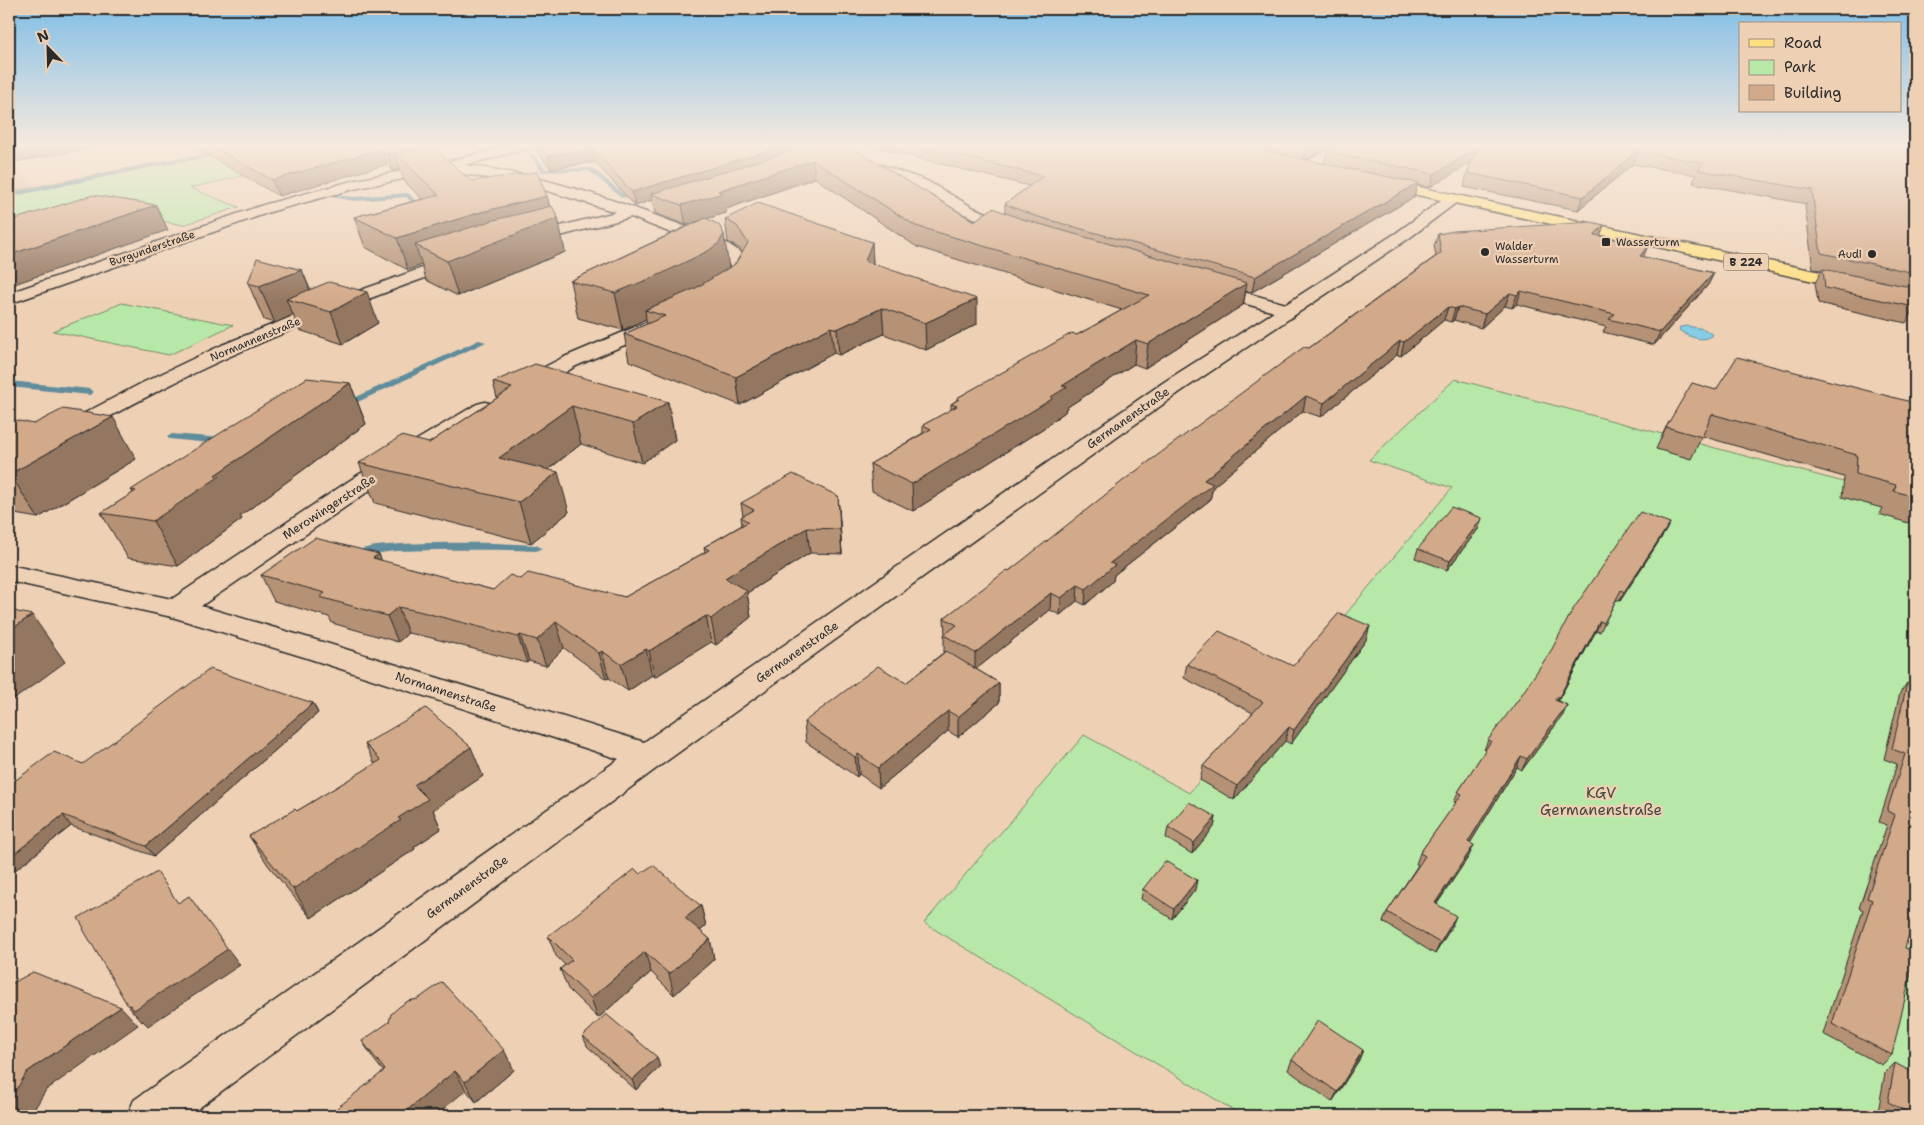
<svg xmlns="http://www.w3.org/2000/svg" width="1924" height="1125" viewBox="0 0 1924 1125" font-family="'Shantell Sans',sans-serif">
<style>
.built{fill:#e2c2a6}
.green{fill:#b8e8a7;stroke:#728a69}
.water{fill:#84cde5;stroke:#608c9b}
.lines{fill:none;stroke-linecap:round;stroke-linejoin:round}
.stream{fill:#608c9b;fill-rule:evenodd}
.minor-casing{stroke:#2b2b2b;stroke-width:3}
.major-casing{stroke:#2b2b2b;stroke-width:3}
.minor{fill:#eed1b5;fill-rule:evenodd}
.major{fill:#fedf80;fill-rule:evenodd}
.wall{fill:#b59276;stroke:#2b2b2b}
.shaded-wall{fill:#947760;stroke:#2b2b2b}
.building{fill:#d3aa89;stroke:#2b2b2b}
.poi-dot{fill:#2b2b2b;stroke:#eed1b5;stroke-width:2}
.labels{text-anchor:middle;stroke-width:4.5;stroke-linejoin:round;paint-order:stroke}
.far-poi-label{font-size:11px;fill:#2b2b2b;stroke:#eed1b5;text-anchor:start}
.far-street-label{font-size:11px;fill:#2b2b2b;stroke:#eed1b5}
.shield{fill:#eed1b5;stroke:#665d54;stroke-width:1}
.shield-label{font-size:11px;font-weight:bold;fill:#2b2b2b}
.street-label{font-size:12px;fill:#2b2b2b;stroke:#eed1b5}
.near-park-label{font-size:15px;fill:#40473e;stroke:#eed1b5}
</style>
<rect width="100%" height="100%" fill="#eed1b5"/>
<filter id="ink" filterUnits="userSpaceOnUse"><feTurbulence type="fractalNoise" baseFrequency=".02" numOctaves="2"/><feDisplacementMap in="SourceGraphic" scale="10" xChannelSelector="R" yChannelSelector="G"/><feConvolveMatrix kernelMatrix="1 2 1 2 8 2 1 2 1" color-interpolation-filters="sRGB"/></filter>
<g filter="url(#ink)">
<polygon class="built" points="9,163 36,186 9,194"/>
<g class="green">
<polygon points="273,144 379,144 190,188 239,207 183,225 116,212 9,246 9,192 140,166"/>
<polygon points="122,303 233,325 169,355 53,331"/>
<polygon points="1455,379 1915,501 1915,1116 1243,1116 924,923 1084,735 1189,793 1335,627 1452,488 1369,460"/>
</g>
<path class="water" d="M1687,326L1704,329L1713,335C1704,343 1688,337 1679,330L1680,327Z"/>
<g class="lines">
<g class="stream">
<polygon points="223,152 225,155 168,164 9,197 9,193 168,160"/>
<polygon points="529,154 533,154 546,169 592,168 627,197 622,198 589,171 542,172"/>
<polygon points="408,193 426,211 426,213 422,213 406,197 354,201 333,197 336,195 354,197"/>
<polygon points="479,340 486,342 347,407 344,408 339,405"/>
<polygon points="9,381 90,389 94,392 90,395 9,387"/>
<polygon points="172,434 210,437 223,435 228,438 226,440 210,443 169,439 167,437"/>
<path d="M495,543L536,545L542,548L536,551C489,549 443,550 397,551C387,551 367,558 359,551C370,541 474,543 495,543Z"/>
</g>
<defs>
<g id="minor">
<path d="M515,144H537L535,147L465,165C538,174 606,197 673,222C694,230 718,236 736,249C742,253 745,262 749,268C741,281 733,298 716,294L713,290L725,279L731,268L725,257L711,249L631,217L523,246L517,245L515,241L517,237L616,212L525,184L443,171L358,188L273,211L9,304V293L263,205L356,180L442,163Z"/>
<polygon points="802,144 822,144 927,181 974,208 1022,227 1024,230 1022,233 1010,233 964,214 917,187 804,147"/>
<polygon points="1340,144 1357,144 1311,170 1301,170 1299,167 1301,164"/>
<polygon points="1452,194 1457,196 1460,199 1457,202 1408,239 1180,392 661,765 188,1116 127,1116 134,1100 619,759 304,657 172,617 9,581 9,565 172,599 358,475 477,404 485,402 493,404 496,409 493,414 376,486 201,606 326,643 644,742 1164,382 1274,312 1202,291 1199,287 1202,283 1208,282 1286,304 1396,233 1447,196"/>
<path d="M458,255L464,256L467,260L464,264C376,295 289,328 205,368C141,398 80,433 18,467L9,469V453L142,383L222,345L320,305Z"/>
<polygon points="659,317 666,319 669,323 666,327 576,366 530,393 522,394 514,393 511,388 514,383 562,358"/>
</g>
<polygon id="major" points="1381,179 1915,292 1915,303 1376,186 1374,183 1376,180"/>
</defs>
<use href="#minor" class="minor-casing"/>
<use href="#major" class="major-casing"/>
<use href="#minor" class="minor"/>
<use href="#major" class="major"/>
</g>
<g class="wall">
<polygon points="188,144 420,144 424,148 471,181 547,196 550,207 558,218 565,252 458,296 426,280 422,265 408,270 365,247 354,217 422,199 404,181 400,169 393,171 387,164 279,196"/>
<polygon points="534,144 808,144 808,146 974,221 1005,213 1005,204 1029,186 862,144 1336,144 1305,160 1324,164 1327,152 1915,144 1915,305 1906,323 1818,303 1815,283 1822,270 1813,269 1805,206 1807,204 1693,183 1696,175 1633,164 1578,210 1464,187 1467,173 1472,162 1430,187 1417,185 1414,197 1252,292 1246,291 1243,305 1145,368 1134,364 1066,408 1065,412 1051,422 1050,424 913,511 872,491 870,464 923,433 923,425 951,410 951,404 957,400 957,398 1077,335 1122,310 917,247 815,178 726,209 726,213 707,218 729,268 735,264 742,253 740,249 728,242 725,219 872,242 873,264 977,324 926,350 884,334 839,355 834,353 740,405 629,361 624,334 647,324 646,319 623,330 578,318 570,281 698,221 686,225 655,213 652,200 635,206 595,162 551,169 535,149"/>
<polygon points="1604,225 1600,236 1644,257 1714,273 1708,285 1654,345 1603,332 1606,327 1517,304 1512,308 1505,306 1481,328 1454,320 1451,322 1444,320 1401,356 1397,355 1321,417 1303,411 1213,487 1210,500 1114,575 1113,581 1085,605 1077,601 1060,615 1050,610 976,669 999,683 999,703 958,737 948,731 879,788 859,774 857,777 806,742 804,722 906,683 944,652 944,635 945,634 944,618 1009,571 1309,348 1436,256 1434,246 1438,234"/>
<polygon points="302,270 310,289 378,323 343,344 299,330 293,315 275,323 264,320 248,283"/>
<polygon points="493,382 668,402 675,440 642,463 581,444 548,470 569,512 531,543 375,503 359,463 429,443 497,398"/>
<polygon points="350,383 366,424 240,516 242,519 178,566 128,558 101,513 133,493 131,490"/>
<polygon points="1716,390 1915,403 1915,513 1908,523 1879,514 1882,508 1842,497 1844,477 1702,436 1691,459 1656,449 1666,427"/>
<polygon points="9,419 136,459 38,518 9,513"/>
<polygon points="838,496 842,554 810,553 747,593 751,617 716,645 711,642 655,677 652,675 628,691 609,678 606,679 564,648 546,666 529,661 527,663 428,637 408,633 398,642 332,623 329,617 274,601 261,575 379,554 381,561 493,590 521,579 625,597 705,552 704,547 742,525 741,517 743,516 741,503"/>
<polygon points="1670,523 1665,532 1620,601 1616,600 1600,632 1596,631 1558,701 1567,705 1563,715 1522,770 1517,767 1470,843 1469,856 1437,904 1452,926 1435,954 1383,922 1387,912 1418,865 1416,864 1420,853 1456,803 1454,802 1458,792 1485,751 1484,750 1488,740"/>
<polygon points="1479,528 1447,570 1415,558 1418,549"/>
<polygon points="1366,640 1291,744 1285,741 1234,800 1200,780 1203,766 1253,713 1184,678 1187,664 1293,666"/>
<polygon points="1907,683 1905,948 1892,1055 1882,1065 1823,1034 1863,910 1859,908 1887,825 1879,822 1897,764 1884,759 1900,693"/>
<polygon points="313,703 318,713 154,856 71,826 9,875 9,785 83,764"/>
<polygon points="365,744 483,776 433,810 441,829 414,847 415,849 311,918 268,865 249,836 297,811 375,764"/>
<polygon points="1216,817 1214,827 1192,854 1166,838 1168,827"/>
<polygon points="640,874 701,906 706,926 700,931 710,939 714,959 674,995 651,972 598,1018 568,989 560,969 565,965 556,956 548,936"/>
<polygon points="1143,889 1195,890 1172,919 1141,899"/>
<polygon points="583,1036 660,1067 636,1090 587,1046"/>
<polygon points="362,1041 514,1070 476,1102 466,1090 383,1071 375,1061"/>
<polygon points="1292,1060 1359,1060 1332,1102 1288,1070"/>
<polygon points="1895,1063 1915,1116 1886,1116 1878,1112 1885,1073"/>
</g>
<g class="shaded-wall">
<polygon points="24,144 91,144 93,148 9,163 9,147"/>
<polygon points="790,144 808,144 809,151 651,194 652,200 635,206 632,192"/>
<polygon points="1314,144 1336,144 1304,160 1306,148"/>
<polygon points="1479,148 1475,161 1430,187 1434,174"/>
<polygon points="382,149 387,164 279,196 272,180"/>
<polygon points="593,149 595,162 551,169 548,156"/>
<polygon points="1637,151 1633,164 1578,210 1583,197"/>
<polygon points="395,154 400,169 393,171 388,155"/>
<polygon points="813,160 815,178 726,209 726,213 686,225 682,205 718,191"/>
<polygon points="1418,183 1414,197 1252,292 1255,277"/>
<polygon points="547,196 553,220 558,218 565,252 458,296 447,261 415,245 422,265 408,270 397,238 481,212"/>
<polygon points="156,205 168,230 9,286 9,255"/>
<polygon points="1604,225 1600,237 1594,235"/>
<polygon points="724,234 729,268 724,278 645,310 646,319 623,330 615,293"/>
<polygon points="872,242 873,266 865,261"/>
<polygon points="1648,246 1643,258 1640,256"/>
<polygon points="302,270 316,306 286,299 293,315 275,323 259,286"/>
<polygon points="1714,273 1708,285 1654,345 1660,332"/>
<polygon points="1247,283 1243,305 1145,368 1148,344"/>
<polygon points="1521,291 1517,304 1512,308 1517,295"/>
<polygon points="367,292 378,323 343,344 331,312"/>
<polygon points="1510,293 1505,306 1481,328 1485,314"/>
<polygon points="977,299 977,324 926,350 925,323"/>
<polygon points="1448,307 1444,320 1401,356 1404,342"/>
<polygon points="1458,307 1454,320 1451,322 1455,309"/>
<polygon points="882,308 884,334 839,355 837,329"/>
<polygon points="831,327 834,353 740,405 736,377"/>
<polygon points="1136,340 1134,364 1066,408 1065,412 1051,422 1050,424 913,511 912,484 1062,386"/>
<polygon points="1400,341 1397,355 1321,417 1324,403"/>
<polygon points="350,383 366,424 240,516 242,519 178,566 153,521 215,475"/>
<polygon points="1306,396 1303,411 1213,487 1210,500 1114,575 1113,581 1085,605 1086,589 1110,563 1204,480"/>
<polygon points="668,402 675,440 642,463 633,424"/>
<polygon points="572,406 581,444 511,498 499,458"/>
<polygon points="113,417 136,459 38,518 10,474"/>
<polygon points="558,472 569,512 531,543 519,502"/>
<polygon points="838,496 840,521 842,554 840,529"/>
<polygon points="1482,518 1479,528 1447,570 1450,561"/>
<polygon points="1670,523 1665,532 1620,601 1624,592"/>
<polygon points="807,528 810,553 747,593 751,617 716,645 711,619 725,578"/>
<polygon points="379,554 389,580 373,558"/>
<polygon points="1078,585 1077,601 1060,615 1061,598"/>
<polygon points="1051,593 1050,610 975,670 975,653"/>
<polygon points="398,607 408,633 398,642 387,616"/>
<polygon points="32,615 65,662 9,703 9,631"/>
<polygon points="706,616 711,642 655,677 649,651"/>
<polygon points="1600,621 1596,631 1554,707 1559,697"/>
<polygon points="556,622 564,648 546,666 537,640"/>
<polygon points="1370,626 1366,640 1291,744 1294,730"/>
<polygon points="520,635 529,661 527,663 518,637"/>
<polygon points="646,649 652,675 628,691 621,664"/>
<polygon points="602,651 609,678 606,679 599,653"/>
<polygon points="999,683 999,703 958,737 958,717"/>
<polygon points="313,703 318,713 154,856 146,846"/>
<polygon points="1567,705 1563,715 1522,770 1527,759"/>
<polygon points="948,711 948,731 879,788 878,768"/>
<polygon points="1289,727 1285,741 1234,800 1237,786"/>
<polygon points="471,747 483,776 433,810 441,829 414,847 415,849 311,918 293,889 414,785"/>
<polygon points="858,754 859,774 857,777 855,757"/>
<polygon points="1521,756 1517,767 1464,853 1468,842"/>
<polygon points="63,815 71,826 9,875 9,858"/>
<polygon points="1216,817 1214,827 1192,854 1194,843"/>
<polygon points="1474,845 1469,856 1430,913 1435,903"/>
<polygon points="1197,880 1195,890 1172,919 1174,909"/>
<polygon points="701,906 706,926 691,938 685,918"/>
<polygon points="1456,916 1452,926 1435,954 1440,943"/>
<polygon points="710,939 714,959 674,995 669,974"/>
<polygon points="228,949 240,965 148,1026 143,1021 142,1022 128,1006"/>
<polygon points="645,952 651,972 598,1018 591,998"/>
<polygon points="121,1007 138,1025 46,1090 35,1108 26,1116 9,1116 9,1096 27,1072"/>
<polygon points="504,1050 514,1070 476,1102 465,1082"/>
<polygon points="1363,1050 1359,1060 1332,1102 1337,1092"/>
<polygon points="657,1057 660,1067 636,1090 632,1080"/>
<polygon points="455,1071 466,1090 435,1116 400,1116"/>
</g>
<g class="building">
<polygon points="9,144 24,144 9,147"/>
<polygon points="208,144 420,144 424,148 388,155 382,149 272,180"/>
<polygon points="538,144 790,144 632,192 593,149 548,156"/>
<polygon points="814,144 838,144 854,149 974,221 993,208 1022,219 1247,283 1148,344 1136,340 1062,386 1067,387 1051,397 1052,399 912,484 870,464 931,429 923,425 957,406 951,404 959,399 957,398 1072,333 1077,335 1149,295 916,226 813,160 718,191 723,193 682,205 651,194"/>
<polygon points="911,144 1231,144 1418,183 1255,277 1035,216 1005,204 1043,176"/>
<polygon points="1288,144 1314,144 1306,148"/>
<polygon points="1341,144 1915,144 1915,273 1821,253 1812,192 1813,190 1698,170 1704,163 1637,151 1583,197 1467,173 1479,148 1434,174 1327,152"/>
<polygon points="432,146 471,181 537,172 547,196 481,212 397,238 354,217 439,195 395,153"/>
<polygon points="93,195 156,205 9,255 9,221"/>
<polygon points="758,203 872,242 865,261 977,299 925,323 882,308 837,329 831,327 736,377 624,334 665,316 645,310 696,288 735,264 748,243 737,226 725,219"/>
<polygon points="552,206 558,218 447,261 415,245 494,220"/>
<polygon points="706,218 719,225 724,234 719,243 708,251 661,274 615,293 570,281"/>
<polygon points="1591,222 1604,225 1594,235 1648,246 1640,256 1714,273 1660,332 1609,319 1615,314 1521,291 1517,295 1510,293 1485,314 1458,307 1455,309 1448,307 1404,342 1400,341 1324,403 1306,396 1204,480 1213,484 1110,563 1115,565 1086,589 1078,585 1061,598 1051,593 975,653 944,635 957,625 944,618 1007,570 1009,571 1124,480 1259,380 1304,347 1309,348 1441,253 1438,234 1454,231"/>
<polygon points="257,258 302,270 259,286 248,283"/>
<polygon points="1823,269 1915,288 1915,305 1914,307 1825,288"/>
<polygon points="329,282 367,292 331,312 286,299"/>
<polygon points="1737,357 1915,403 1915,497 1894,491 1896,485 1856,474 1857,455 1712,414 1702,437 1666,427 1692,383 1716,390"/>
<polygon points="535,364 668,402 633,424 572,406 499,458 558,472 519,502 359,463 401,436 429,443 512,388 493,382"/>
<polygon points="307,378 350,383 215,475 220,476 153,521 101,513 136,491 131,490"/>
<polygon points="63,409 113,417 10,474 9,474 9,419 34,424"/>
<polygon points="793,474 838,496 840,529 807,528 725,578 747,591 711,619 706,616 649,651 646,649 621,664 602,651 599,653 556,622 537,640 520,635 518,637 418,611 398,607 387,616 320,597 325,593 261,575 315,538 379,554 373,558 493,590 510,575 521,579 528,573 625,597 709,550 704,547 748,522 741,517 754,510 741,503"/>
<polygon points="1451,507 1482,518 1450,561 1418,549"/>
<polygon points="1640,512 1670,523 1624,592 1621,590 1604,623 1600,621 1559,697 1557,697 1555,700 1567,705 1527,759 1521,756 1468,842 1474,845 1435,903 1456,916 1440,943 1387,912 1425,856 1420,853 1462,794 1458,792 1491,741 1488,740 1518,700 1552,649 1572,611"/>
<polygon points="9,610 32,615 9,631"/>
<polygon points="1339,613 1370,626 1294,730 1289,727 1237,786 1203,766 1263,702 1187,664 1219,631 1293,666"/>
<polygon points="946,651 999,683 958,717 948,711 878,768 858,754 855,757 804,722 878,666 906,683"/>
<polygon points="210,669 313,703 146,846 63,815 9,858 9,785 54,752 83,764"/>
<polygon points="1907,683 1915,686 1915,912 1905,948 1915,952 1915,955 1892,1055 1832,1024 1872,900 1867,898 1895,815 1887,811 1905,754 1892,749"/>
<polygon points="426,708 471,747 414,785 428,799 398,818 401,820 293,889 249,836 295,809 297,811 381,760 365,744"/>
<polygon points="1189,802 1216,817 1194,843 1168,827"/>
<polygon points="1165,861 1197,880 1174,909 1143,889"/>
<polygon points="653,865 701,906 685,918 710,939 669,974 645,952 591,998 560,969 572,960 548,936 635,869 640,874"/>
<polygon points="157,872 178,903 189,896 228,949 134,1010 130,1005 128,1006 83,929 84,928 78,918"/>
<polygon points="33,972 121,1007 27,1072 16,1090 9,1096 9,1009 13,1007 9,1000 9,985"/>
<polygon points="442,982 504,1050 465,1082 455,1071 400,1116 327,1116 385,1070 362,1041 389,1022 391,1014 399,1007 408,1001 418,999"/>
<polygon points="606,1014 657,1057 632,1080 583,1036"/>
<polygon points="1318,1020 1363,1050 1337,1092 1292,1060"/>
<polygon points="1895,1063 1915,1074 1915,1116 1888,1102"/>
</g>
</g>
<linearGradient id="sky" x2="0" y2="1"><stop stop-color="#80bee7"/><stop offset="0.48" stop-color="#f7eade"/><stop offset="1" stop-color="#f7eade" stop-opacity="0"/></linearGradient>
<rect width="1924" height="302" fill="url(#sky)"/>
<g class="poi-dot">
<rect x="1601" y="237" width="10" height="10" rx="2.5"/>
<circle cx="1485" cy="252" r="5"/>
<circle cx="1872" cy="254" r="5"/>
</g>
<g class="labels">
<g class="far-poi-label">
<text x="1616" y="246">Wasserturm</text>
<text x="1495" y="250">Walder<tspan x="1495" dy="13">Wasserturm</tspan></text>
<text x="1862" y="258" text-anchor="end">Audi</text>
</g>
<g class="far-street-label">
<text transform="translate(152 248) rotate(-19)" y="4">Burgunderstraße</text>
<text transform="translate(255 339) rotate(-23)" y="4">Normannenstraße</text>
</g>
<rect class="shield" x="1723.5" y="253.5" width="45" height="17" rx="4"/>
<g class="shield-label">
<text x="1746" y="266">B 224</text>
</g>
<g class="street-label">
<text transform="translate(1128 418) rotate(-35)" y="4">Germanenstraße</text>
<text transform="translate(329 507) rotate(-33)" y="4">Merowingerstraße</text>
<text transform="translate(797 652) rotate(-35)" y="4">Germanenstraße</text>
<text transform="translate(446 692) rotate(18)" y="4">Normannenstraße</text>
<text transform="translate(467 887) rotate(-36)" y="4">Germanenstraße</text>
</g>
<g class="near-park-label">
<text x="1601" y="798">KGV<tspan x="1601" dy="17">Germanenstraße</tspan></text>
</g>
</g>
<rect width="1924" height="1125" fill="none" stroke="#eed1b5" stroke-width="30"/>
<rect x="15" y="15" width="1894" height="1095" fill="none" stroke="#2b2b2b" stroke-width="2" filter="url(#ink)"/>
<rect x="1739" y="22" width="162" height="90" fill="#eed1b5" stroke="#a08f7e"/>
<rect x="1749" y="39" width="25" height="8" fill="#fedf80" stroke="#a08f7e"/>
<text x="1784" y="48" font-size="15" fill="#2b2b2b">Road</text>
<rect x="1749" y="60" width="25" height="15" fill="#b8e8a7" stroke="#a08f7e"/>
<text x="1784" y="72" font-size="15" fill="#2b2b2b">Park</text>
<rect x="1749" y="85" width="25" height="15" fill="#d3aa89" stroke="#a08f7e"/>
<text x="1784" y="98" font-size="15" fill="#2b2b2b">Building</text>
<g transform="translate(48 48) rotate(337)" stroke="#eed1b5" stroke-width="4" paint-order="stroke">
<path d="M0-4L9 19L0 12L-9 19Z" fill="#2b2b2b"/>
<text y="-8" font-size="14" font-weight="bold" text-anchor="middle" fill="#2b2b2b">N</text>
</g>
</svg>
